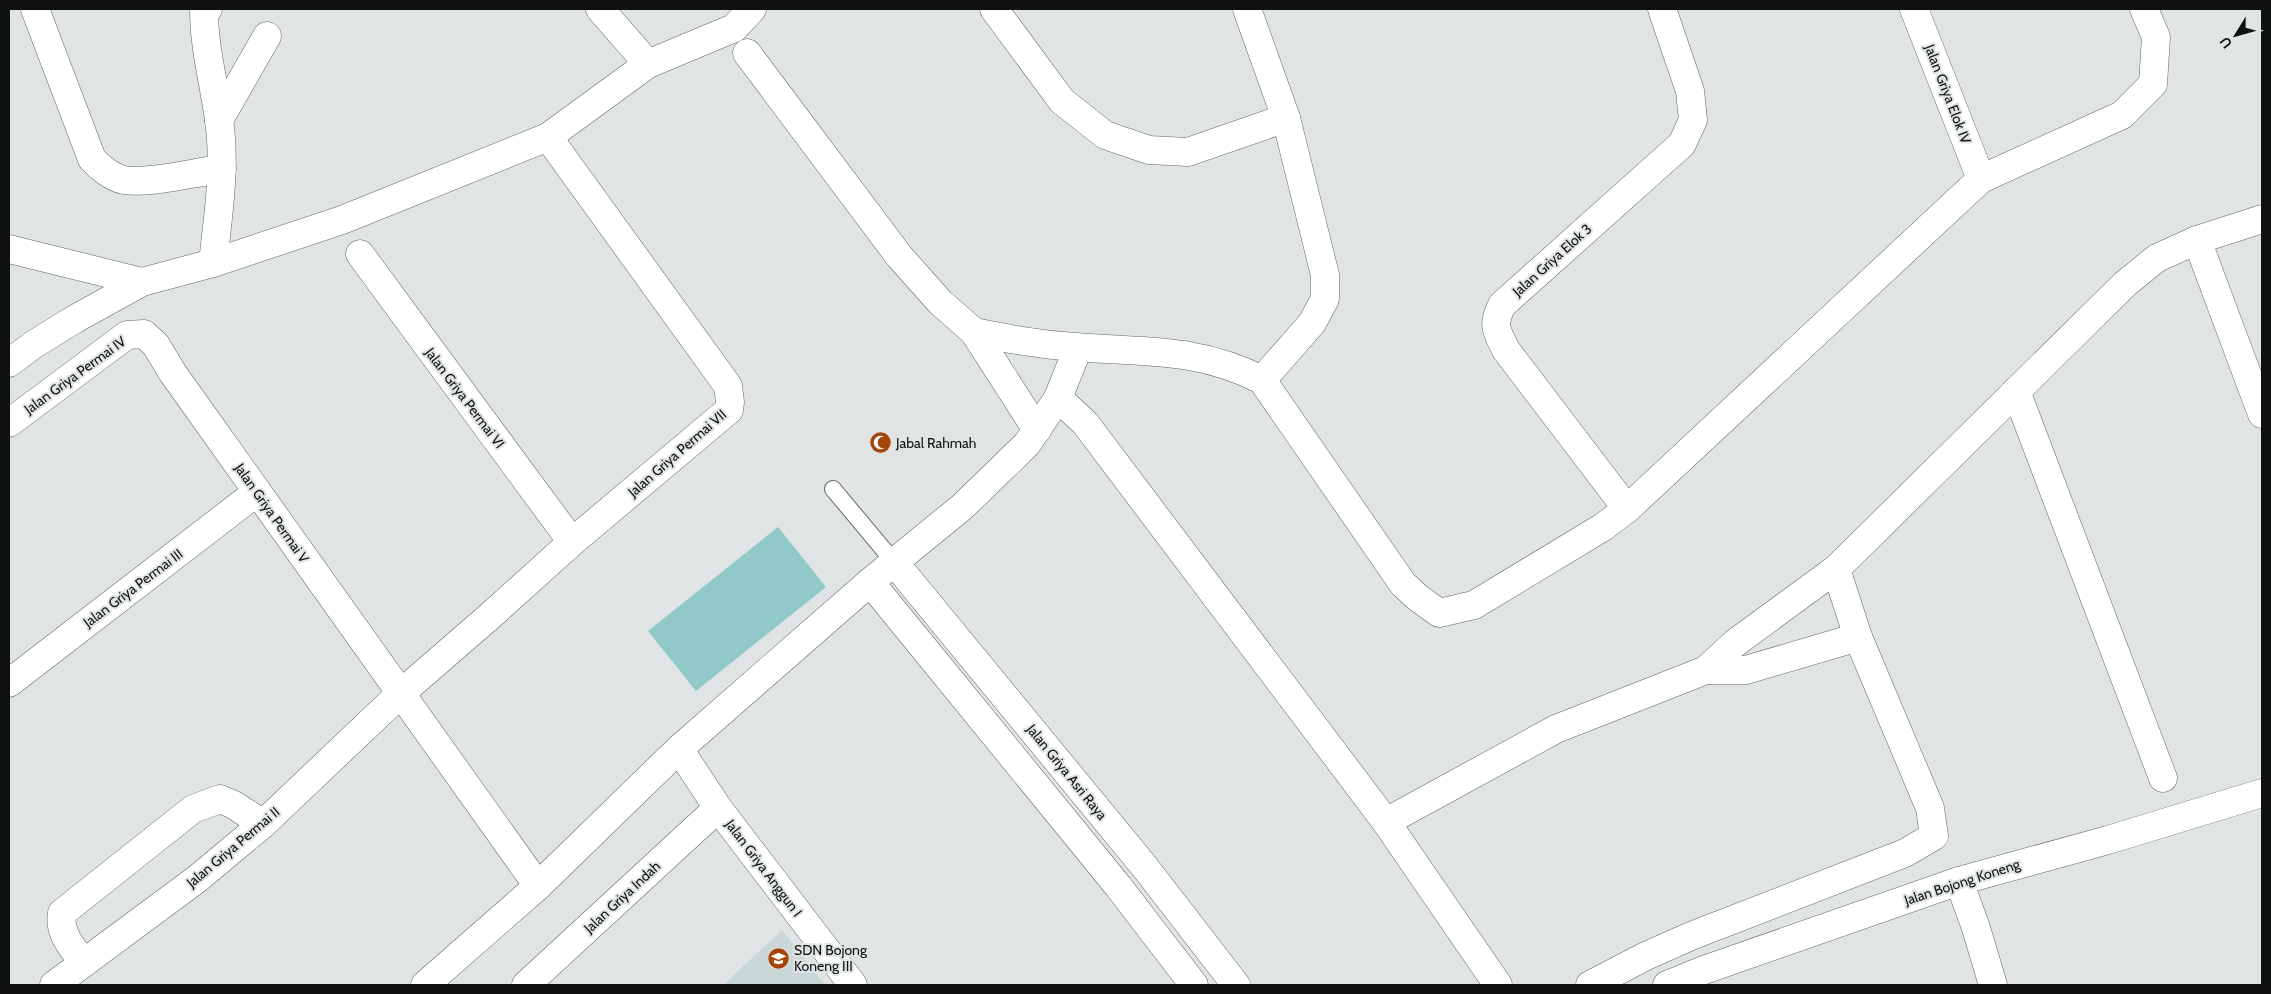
<svg xmlns="http://www.w3.org/2000/svg" width="2271" height="994" viewBox="0 0 2271 994" font-family="Cabin,sans-serif">
<style>
.built{fill:#cad7d7}
.green{fill:#90c9c8}
.lines{fill:none;stroke-linecap:round;stroke-linejoin:round}
.lane-casing{stroke:#626665;stroke-width:18}
.street-casing{stroke:#626665;stroke-width:29}
.secondary-casing{stroke:#626665;stroke-width:29}
.lane{stroke:#fff;stroke-width:16}
.street{stroke:#fff;stroke-width:28}
.secondary{stroke:#fff;stroke-width:28}
.labels{text-anchor:middle;stroke-width:4;stroke-linejoin:round;paint-order:stroke}
.street-label{font-size:14px;fill:#0f1010;stroke:#e0e4e4}
.poi-label{font-size:14px;fill:#0f1010;stroke:#e0e4e4;text-anchor:start}
</style>
<rect width="100%" height="100%" fill="#e0e4e4"/>
<polygon class="built" points="782,930 825,985 723,985"/>
<polygon class="green" points="778,527 826,587 696,691 648,631"/>
<g class="lines">
<defs>
<polyline id="lane" points="833,489 894,562"/>
<g id="street">
<path d="M35,9L92,159C99,167 113,178 124,180C150,184 195,172 222,169"/>
<path d="M208,9L204,10C204,48 214,83 219,120C226,168 218,215 213,263"/>
<polyline points="600,9 648,64"/>
<polyline points="994,9 1062,101 1105,135 1149,150 1188,152 1286,118 1325,275 1325,299 1312,323 1262,380"/>
<polyline points="1247,9 1286,118"/>
<polyline points="1914,9 1981,179"/>
<polyline points="747,53 899,256 940,302 974,332 1037,430"/>
<polyline points="219,120 267,36"/>
<polyline points="2197,240 2262,414"/>
<polyline points="9,249 142,282"/>
<polyline points="360,254 572,542"/>
<path d="M974,332C1008,339 1041,345 1076,347C1145,353 1197,347 1262,380L1403,584L1417,597L1439,613L1474,605L1603,527L1627,509L1981,179L2122,115L2153,84L2156,37L2144,9"/>
<polyline points="9,363 33,345 75,319 142,282 213,263 342,220 548,137 648,64 734,28 752,9"/>
<polyline points="2016,391 2163,778"/>
<polyline points="1058,398 1085,423 1386,822 1498,985"/>
<polyline points="9,423 127,335 144,334 156,345 172,372 538,886"/>
<path d="M1627,509L1506,350C1496,330 1492,325 1502,305L1682,144L1693,120L1690,91L1662,9"/>
<polyline points="894,562 1144,866 1236,985"/>
<polyline points="870,582 1118,886 1194,985"/>
<polyline points="1706,670 1746,670 1858,637"/>
<polyline points="9,683 257,492"/>
<polyline points="679,749 718,808 853,985"/>
<polyline points="1386,822 1556,729 1706,670 1735,643 1836,569 2125,284 2157,258 2197,240 2262,219"/>
<polyline points="1959,881 1976,928 1993,985"/>
<path d="M84,963C73,949 58,933 62,913L193,809L220,799L234,805L263,824"/>
<polyline points="54,985 197,879 263,824 400,694 490,616 572,542 729,410 730,402 728,386 548,137"/>
<polyline points="425,985 538,886 679,749 870,582 962,507 1027,444 1058,398 1078,348"/>
<polyline points="526,985 718,808"/>
<polyline points="1590,985 1646,956 1691,936 1905,853 1934,836 1930,808 1858,637 1836,569"/>
</g>
<polyline id="secondary" points="1667,985 1704,970 1959,881 2108,840 2262,793"/>
</defs>
<use href="#lane" class="lane-casing"/>
<use href="#street" class="street-casing"/>
<use href="#secondary" class="secondary-casing"/>
<use href="#lane" class="lane"/>
<use href="#street" class="street"/>
<use href="#secondary" class="secondary"/>
</g>
<defs>
<symbol id="mosque-disc" viewBox="-11 -11 22 22"><circle r="9.5" fill="#a64409" stroke="#e0e4e4"/><path d="M3.5-4.9A6 6 0 1 0 3.5 4.9A5 5 0 1 1 3.5-4.9Z" fill="#fff"/></symbol>
<symbol id="school-disc" viewBox="-11 -11 22 22"><circle r="9.5" fill="#a64409" stroke="#e0e4e4"/><path d="M0-5L7-2L0 1L-7-2ZM-4 1L0 2.5L4 1V4Q0 6-4 4Z" fill="#fff"/></symbol>
</defs>
<g fill-rule="evenodd">
<use href="#mosque-disc" x="868" y="430" width="25" height="25"/>
<use href="#school-disc" x="766" y="946" width="25" height="25"/>
</g>
<g class="labels">
<g class="street-label">
<text transform="translate(1948 94) rotate(69)" y="5">Jalan Griya Elok IV</text>
<text transform="translate(1552 260) rotate(-42)" y="5">Jalan Griya Elok 3</text>
<text transform="translate(75 375) rotate(-36)" y="5">Jalan Griya Permai IV</text>
<text transform="translate(465 398) rotate(53)" y="5">Jalan Griya Permai VI</text>
<text transform="translate(677 453) rotate(-41)" y="5">Jalan Griya Permai VII</text>
<text transform="translate(272 513) rotate(55)" y="5">Jalan Griya Permai V</text>
<text transform="translate(133 588) rotate(-37)" y="5">Jalan Griya Permai III</text>
<text transform="translate(1067 772) rotate(51)" y="5">Jalan Griya Asri Raya</text>
<text transform="translate(233 847) rotate(-40)" y="5">Jalan Griya Permai II</text>
<text transform="translate(764 868) rotate(53)" y="5">Jalan Griya Anggun I</text>
<text transform="translate(1962 882) rotate(-18)" y="5">Jalan Bojong Koneng</text>
<text transform="translate(622 897) rotate(-43)" y="5">Jalan Griya Indah</text>
</g>
<g class="poi-label">
<text x="896" y="448">Jabal Rahmah</text>
<text x="794" y="955">SDN Bojong<tspan x="794" dy="16">Koneng III</tspan></text>
</g>
</g>
<rect width="2271" height="994" fill="none" stroke="#0f1010" stroke-width="20"/>
<g transform="translate(2236 35) rotate(233)" stroke="#e0e4e4" stroke-width="4" paint-order="stroke">
<path d="M0-4L9 19L0 12L-9 19Z" fill="#0f1010"/>
<text y="-8" font-size="14" font-weight="bold" text-anchor="middle" fill="#0f1010">U</text>
</g>
</svg>
